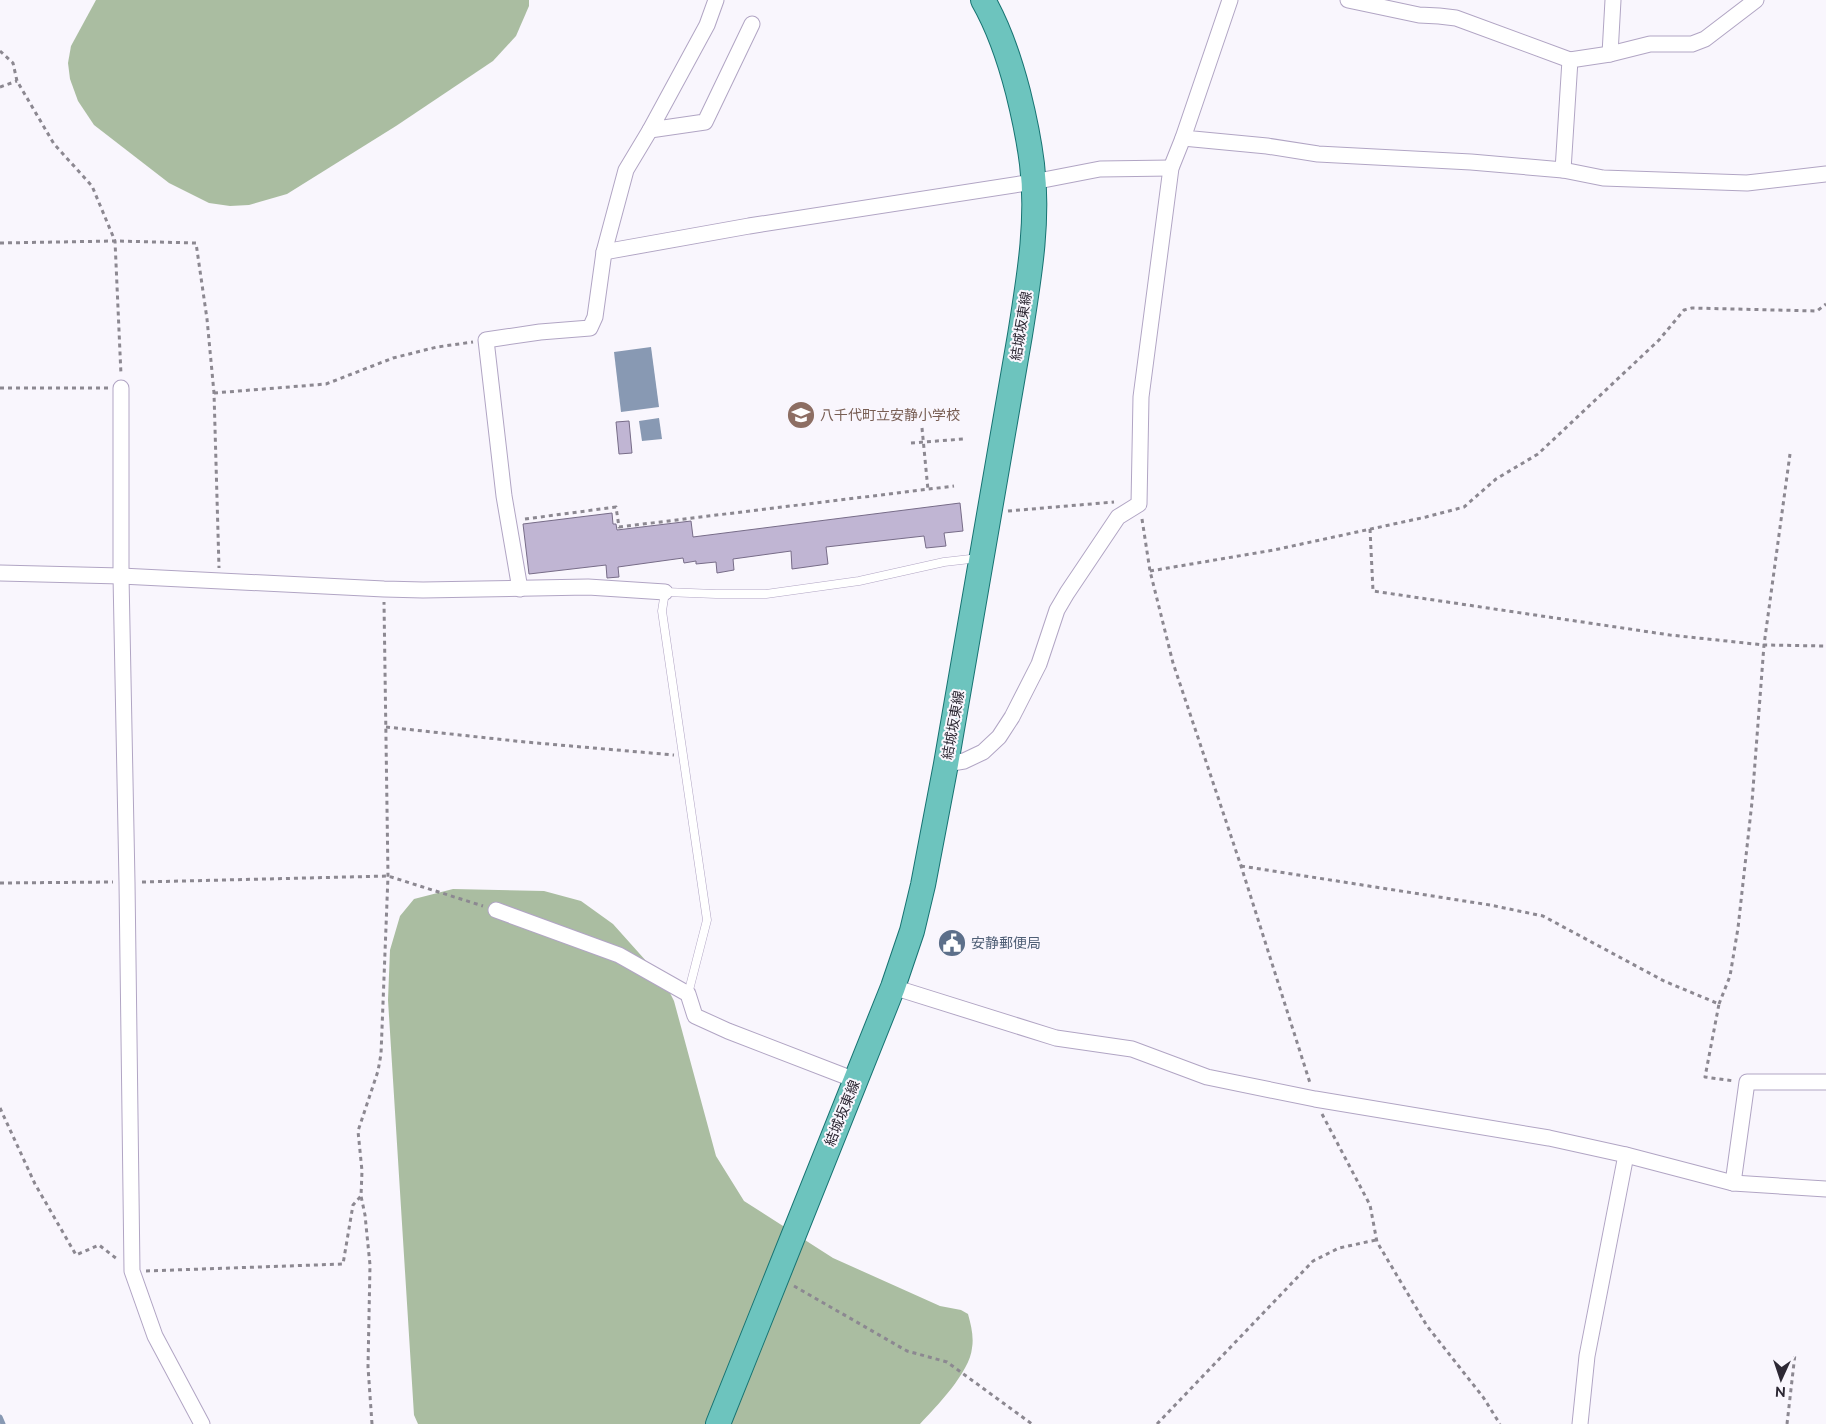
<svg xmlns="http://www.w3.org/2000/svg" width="1826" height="1424" viewBox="0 0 1826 1424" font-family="Raleway,'Noto Sans JP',sans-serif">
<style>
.forest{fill:#aabda1}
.water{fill:#8899b3}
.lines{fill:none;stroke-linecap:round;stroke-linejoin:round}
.stream{stroke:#8899b3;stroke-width:5}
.building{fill:#c0b5d3;stroke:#776c88}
.service-casing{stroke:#b1a5c4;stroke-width:9}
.minor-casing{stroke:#b1a5c4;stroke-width:17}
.primary-casing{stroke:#177372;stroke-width:26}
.path{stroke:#8c8891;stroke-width:3;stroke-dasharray:4 4;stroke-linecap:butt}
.service{stroke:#fff;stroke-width:8}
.minor{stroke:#fff;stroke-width:15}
.primary{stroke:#6dc4be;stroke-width:24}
.labels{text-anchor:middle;stroke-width:4;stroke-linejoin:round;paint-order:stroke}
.street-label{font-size:14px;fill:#2d2834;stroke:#f9f6fd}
.education-label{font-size:14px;fill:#785e54;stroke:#f9f6fd;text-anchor:start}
.service-label{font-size:14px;fill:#4e5e75;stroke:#f9f6fd;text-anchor:start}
</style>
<rect width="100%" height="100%" fill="#f9f6fd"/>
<g class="forest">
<polygon points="96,0 529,0 529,6 516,36 493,61 396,126 287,194 249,205 230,206 209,203 169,183 94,125 78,101 70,79 68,63 71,46"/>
<path d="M453,889L544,891L581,901L613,924L664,981L674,1001L716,1156L744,1201L833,1258L940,1306L961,1310L968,1314C971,1325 974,1337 972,1348C970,1372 936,1407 920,1424H418L414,1415L388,1000L390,950L400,916L414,899Z"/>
</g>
<g class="water">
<polygon points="651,347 659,407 621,412 614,352"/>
<polygon points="659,418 662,439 642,441 639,421"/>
</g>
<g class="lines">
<polyline class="stream" points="0,1417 3,1424"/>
</g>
<g class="building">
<polygon points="629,421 632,453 619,454 616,422"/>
<polygon points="960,503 963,531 944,533 946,546 926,548 924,536 826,547 828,564 792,569 791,551 733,559 734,570 717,573 716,562 696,564 696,561 684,563 683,558 618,567 619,577 607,578 606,565 529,574 523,524 612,513 613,524 616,524 617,530 691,521 693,537"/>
</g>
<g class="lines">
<defs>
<polyline id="service" points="688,994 707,920 662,611 665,592 716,594 766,594 859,581 944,562 979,558"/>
<g id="minor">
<polyline points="716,0 707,25 650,130 705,122 752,24"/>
<polyline points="1230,0 1183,138 1267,146 1318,154 1471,162 1563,170 1603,178 1747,183 1826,174"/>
<polyline points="1348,0 1419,15 1439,16 1456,18 1570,60"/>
<polyline points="1610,54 1613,0"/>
<polyline points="1563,170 1570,60 1610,54 1650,44 1692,44 1705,39 1756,0"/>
<polyline points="604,252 749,226 1033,182 1100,169 1171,168"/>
<polyline points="121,388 121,576 127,882 132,1271 155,1336 202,1424"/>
<polyline points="0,573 121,576 384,589 423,590 588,587 665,592"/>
<polyline points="520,589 504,496 486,340 540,332 590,328 595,317 604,252 626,170 650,130"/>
<polyline points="946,764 964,761 983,752 999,737 1012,717 1039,664 1057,610 1067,593 1118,517 1139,504 1141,397 1171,168 1183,138"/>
<polyline points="496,910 619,955 688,994 695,1016 728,1031 855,1080"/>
<polyline points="893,987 1056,1038 1132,1049 1207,1077 1315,1099 1549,1138 1626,1155 1733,1183 1826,1189"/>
<polyline points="1733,1183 1747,1082 1826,1082"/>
<polyline points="1580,1424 1587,1356 1626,1155"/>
</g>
<path id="primary" d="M718,1424L893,987L912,931L923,885L946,764L1020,335C1029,278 1039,221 1032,164C1029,140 1024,116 1018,92C1010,61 999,28 983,0"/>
</defs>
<use href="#service" class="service-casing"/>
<use href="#minor" class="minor-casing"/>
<use href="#primary" class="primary-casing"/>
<g class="path">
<polyline points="0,51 13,63 17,81 54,144 92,186 115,241 121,375"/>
<polyline points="0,87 17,81"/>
<polyline points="0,243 115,241 196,243 207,319 214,393 219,568"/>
<polyline points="0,388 108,388"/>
<polyline points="214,393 326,384 393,358 437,347 473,342"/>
<polyline points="922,428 928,490"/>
<polyline points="911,443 963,439"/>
<polyline points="1008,511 1114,502"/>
<polyline points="525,519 616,507 619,527 954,486"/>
<polyline points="1142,519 1150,571 1173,663 1241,866 1310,1083"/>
<polyline points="1370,529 1373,591 1670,635 1764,645 1826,646"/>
<polyline points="1150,571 1274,550 1426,517 1464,507 1496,479 1538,454 1659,340 1684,310 1692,308 1817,311 1826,304"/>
<polyline points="386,727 525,742 674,755"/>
<polyline points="1241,866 1490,905 1543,916 1664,981 1719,1004 1705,1077 1734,1081"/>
<polyline points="142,882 388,876 483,906"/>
<polyline points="0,883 113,882"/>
<polyline points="1719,1004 1730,976 1738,928 1752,802 1764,645 1790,454"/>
<polyline points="0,1108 35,1184 76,1255 99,1245 117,1259"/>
<polyline points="1322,1114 1370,1205 1377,1242 1427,1326 1483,1397 1500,1424"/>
<polyline points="146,1271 343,1264 353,1205 361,1196"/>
<polyline points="794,1286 907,1351 947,1362 1032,1424"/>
<polyline points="372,1424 368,1367 370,1265 365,1215 361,1196 362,1171 358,1131 378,1071 381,1054 388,876 384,602"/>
<polyline points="1157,1424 1313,1261 1339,1248 1376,1240"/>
<polyline points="1787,1424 1795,1354"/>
</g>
<use href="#service" class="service"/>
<use href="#minor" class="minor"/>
<use href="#primary" class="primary"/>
</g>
<defs>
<symbol id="school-disc" viewBox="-11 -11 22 22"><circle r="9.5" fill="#8d6e63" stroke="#f9f6fd"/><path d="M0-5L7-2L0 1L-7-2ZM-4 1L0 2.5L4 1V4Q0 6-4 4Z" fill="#fff"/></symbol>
<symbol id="civic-disc" viewBox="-11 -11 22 22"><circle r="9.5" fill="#5c6f8a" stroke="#f9f6fd"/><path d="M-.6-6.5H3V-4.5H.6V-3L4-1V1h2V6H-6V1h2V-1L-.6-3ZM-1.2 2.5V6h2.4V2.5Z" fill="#fff"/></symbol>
</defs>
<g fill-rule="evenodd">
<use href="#school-disc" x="785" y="399" width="32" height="32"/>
<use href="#civic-disc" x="936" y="927" width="32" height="32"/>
</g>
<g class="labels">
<g class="street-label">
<text transform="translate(1021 326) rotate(-81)" y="5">結城坂東線</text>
<text transform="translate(953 725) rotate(-80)" y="5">結城坂東線</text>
<text transform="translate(842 1113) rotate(-68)" y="5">結城坂東線</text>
</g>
<g class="education-label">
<text x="820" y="420">八千代町立安静小学校</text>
</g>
<g class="service-label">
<text x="971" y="948">安静郵便局</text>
</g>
</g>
<g transform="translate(1781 1379) rotate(183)" stroke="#f9f6fd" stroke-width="4" paint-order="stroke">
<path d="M0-4L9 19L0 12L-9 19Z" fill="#2d2834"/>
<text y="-8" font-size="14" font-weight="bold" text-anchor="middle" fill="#2d2834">N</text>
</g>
</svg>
